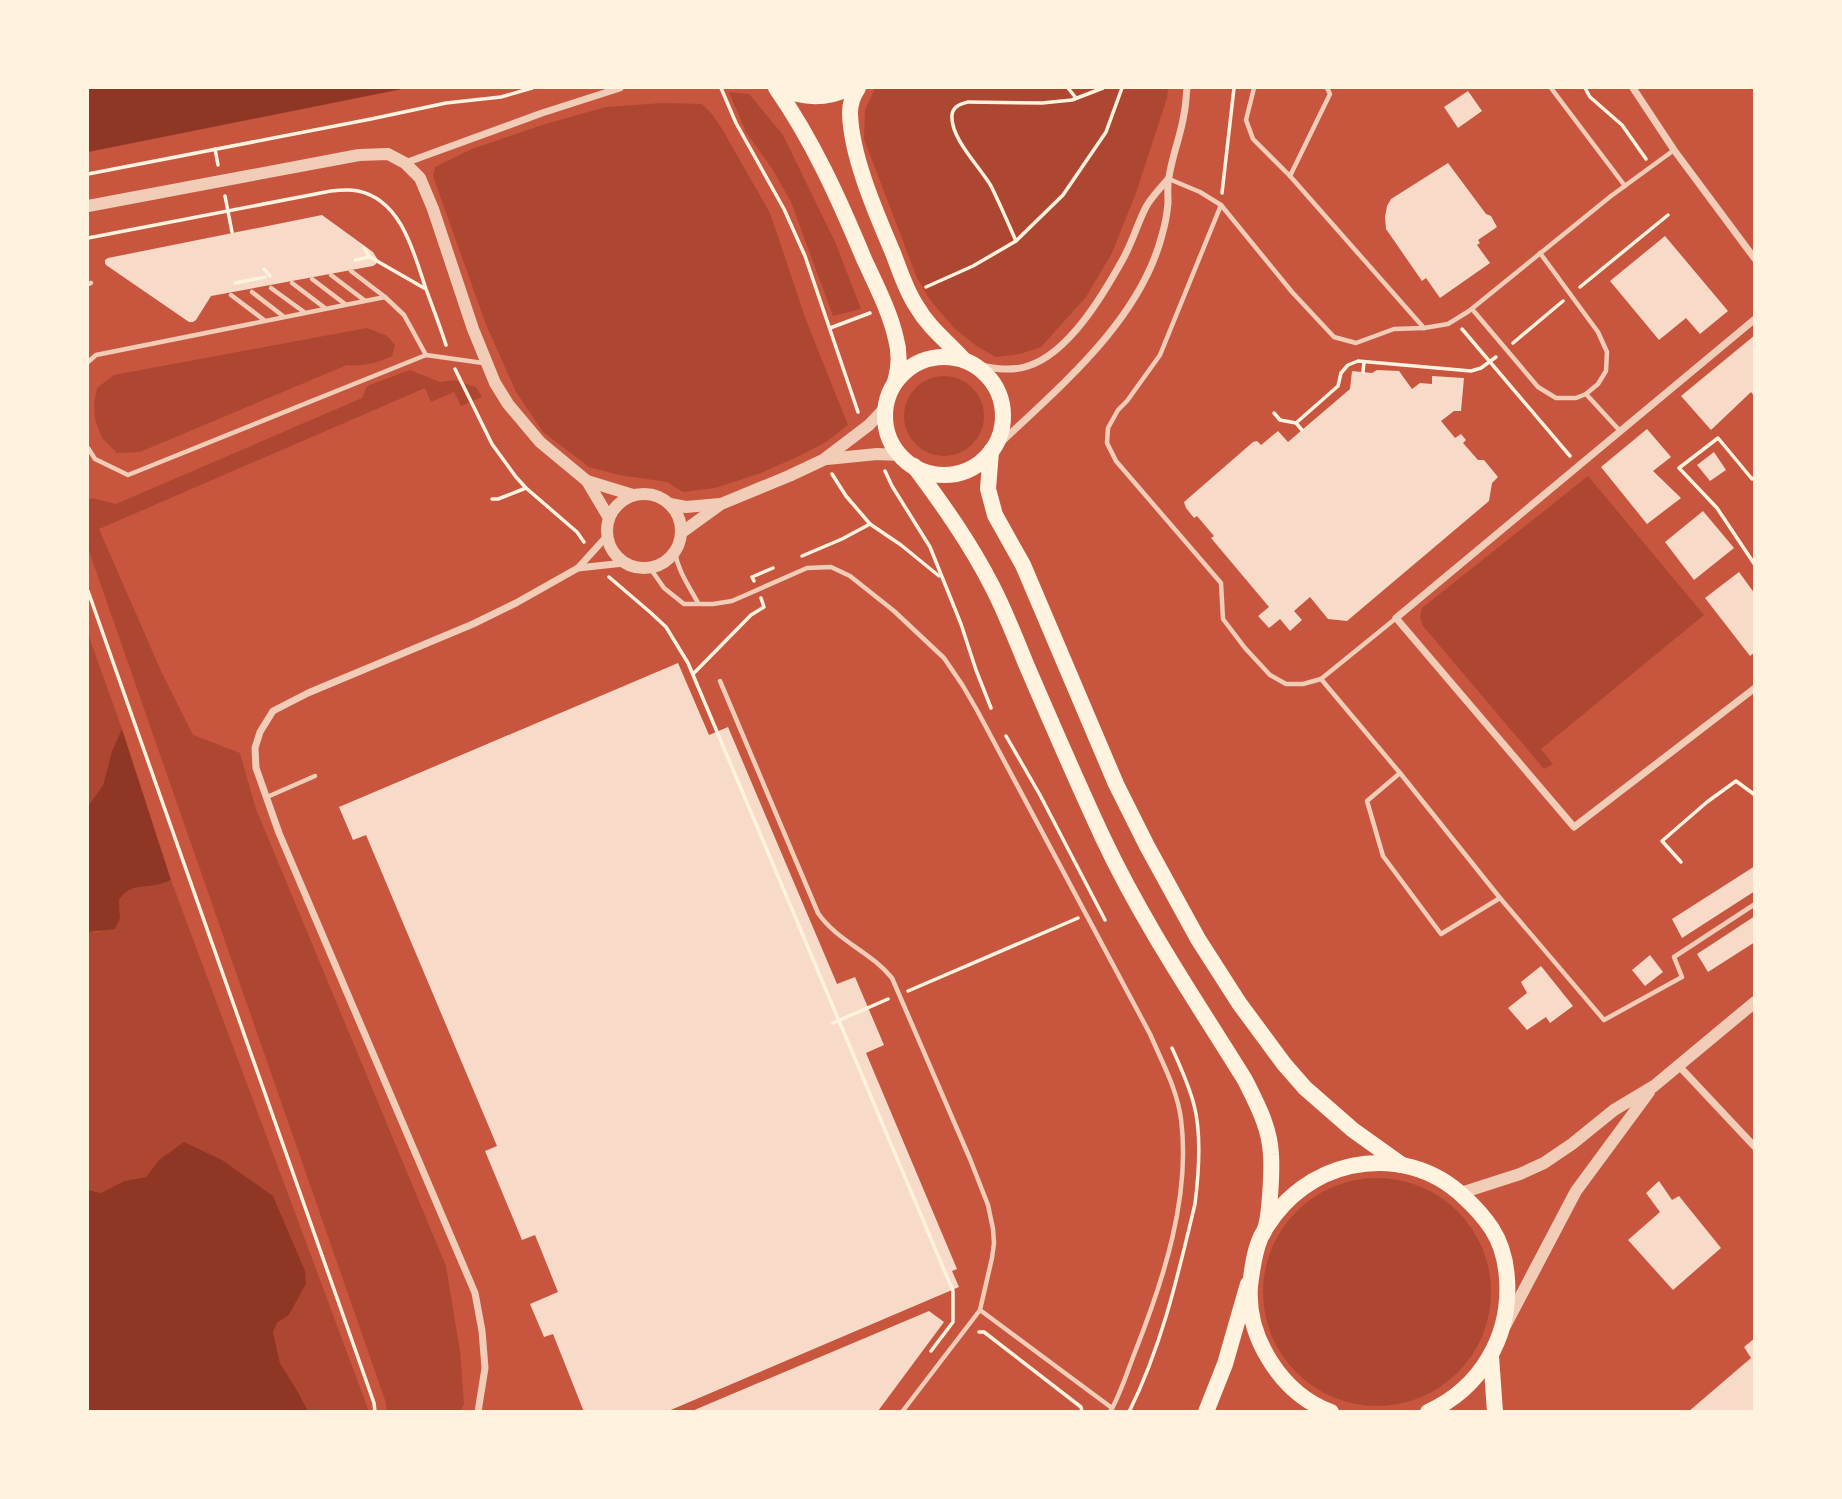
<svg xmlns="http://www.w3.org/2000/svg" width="1842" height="1499" viewBox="0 0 1842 1499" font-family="'Public Sans',sans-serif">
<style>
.green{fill:#ae4732}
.water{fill:#8f3625}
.building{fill:#f7dbc8}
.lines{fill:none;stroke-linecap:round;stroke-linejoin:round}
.path{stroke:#fff3e0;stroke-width:3.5}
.service{stroke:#f1ccb7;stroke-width:4.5}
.minor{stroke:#f1ccb7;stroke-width:7}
.tertiary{stroke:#f1ccb7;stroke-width:12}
.primary{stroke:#fff3e0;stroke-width:16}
.trunk{stroke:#fff3e0;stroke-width:16}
</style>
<rect width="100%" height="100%" fill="#c8553d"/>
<g class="green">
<polygon points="875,88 1168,88 1167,98 1136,193 1112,253 1086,297 1041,347 1020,354 996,357 978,347 955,329 930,300 917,278 864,139 865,110"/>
<polygon points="729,92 749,94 783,135 836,244 861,309 833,316 791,202 773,170 746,132"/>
<polygon points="662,103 702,104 712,114 722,129 770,213 806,320 848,425 826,442 795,458 761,473 715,488 683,492 667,482 619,475 589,467 543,432 516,392 485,322 433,176 435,167 472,149 542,125 606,107"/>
<path d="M367,328L387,336L395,345L392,356C377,363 363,367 347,365L140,452L117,453L102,438L95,419L94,403L97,388L114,375Z"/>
<polygon points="410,370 440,382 454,380 476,387 482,397 461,406 454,392 431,402 425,388 99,529 161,671 193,735 240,753 256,809 446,1266 460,1351 464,1404 461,1411 387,1411 385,1400 88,548 88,500 92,498 116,504 362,398 367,386"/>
<circle cx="944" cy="416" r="40"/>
<polygon points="1588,476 1704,615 1541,749 1553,764 1544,769 1423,626 1420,617 1422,608"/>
<polygon points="88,634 122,729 112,751 103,785 88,806"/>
<path d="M171,880L367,1406L368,1411H308L298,1392L280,1363L273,1332L277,1323L289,1315L306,1284L305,1271L159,1160L146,1177L124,1181L101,1193L88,1190V932H99L120,918L119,900C131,885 138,888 154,885C160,885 166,882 171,880Z"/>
<circle cx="1377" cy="1292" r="114"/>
</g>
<g class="water">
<polygon points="88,88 407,88 88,152"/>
<path d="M122,729L171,880C166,882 160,885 155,885C138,888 130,885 119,900L120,918L115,929L88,932V806L103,785L112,751Z"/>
<polygon points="184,1142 222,1160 273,1196 305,1271 306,1284 289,1315 277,1323 273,1332 280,1363 298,1392 308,1411 88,1411 88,1190 101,1193 124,1181 146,1177 159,1160"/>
</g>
<g class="building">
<polygon points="1468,91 1482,111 1458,128 1444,107"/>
<polygon points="1448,163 1486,214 1491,216 1497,227 1478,240 1480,243 1477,245 1490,263 1440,298 1426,278 1422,281 1386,229 1385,217 1387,206 1391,199"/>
<polygon points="322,215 373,252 378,260 376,264 373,266 211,296 196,320 193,322 189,322 106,265 105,263 105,260 108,258"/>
<polygon points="1665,236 1728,311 1700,334 1686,318 1659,340 1610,281"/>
<polygon points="1755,335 1755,397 1751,392 1711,430 1681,396"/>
<polygon points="1377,370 1399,371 1412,389 1420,383 1432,384 1432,376 1464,378 1461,411 1454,411 1441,421 1455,438 1461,434 1466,440 1463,443 1478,460 1484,460 1498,477 1492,483 1489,501 1347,621 1328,619 1310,597 1294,611 1302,620 1290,631 1280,619 1269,628 1258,616 1269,607 1211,538 1214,536 1197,516 1194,518 1186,508 1184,502 1253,442 1257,441 1261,445 1278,431 1288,442 1350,389 1352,371 1372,373"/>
<polygon points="1647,429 1671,457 1653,471 1681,498 1647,524 1601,467"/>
<polygon points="1714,452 1726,470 1710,481 1697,465"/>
<polygon points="1703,511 1734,548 1694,580 1665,542"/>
<polygon points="1739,572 1755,594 1755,652 1750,656 1705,598"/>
<polygon points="678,663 709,735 728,727 837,984 855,977 884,1045 866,1053 957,1269 952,1271 959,1287 666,1412 584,1412 553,1334 544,1337 530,1304 558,1292 535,1235 522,1240 485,1151 497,1146 366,835 353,840 339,807"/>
<polygon points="1755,866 1755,891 1682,938 1672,919"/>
<polygon points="1755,916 1755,942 1708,972 1697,954"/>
<polygon points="1650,955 1663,972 1645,986 1632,970"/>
<polygon points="1541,966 1573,1006 1550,1023 1546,1017 1527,1030 1508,1008 1527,993 1521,982"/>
<polygon points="1659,1181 1672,1200 1679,1196 1721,1248 1673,1290 1628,1240 1660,1212 1646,1193"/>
<polygon points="929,1311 944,1322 878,1411 692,1411"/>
<polygon points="1755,1338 1755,1412 1688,1412 1751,1358 1744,1347"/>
</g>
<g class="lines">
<g class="path">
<polyline points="721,88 736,123 784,209 805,256 858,412"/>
<polyline points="1068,88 1076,98"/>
<polyline points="1585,88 1590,97 1622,125 1646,159"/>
<polyline points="215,149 218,165"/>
<polyline points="88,174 371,119 446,103 501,97 532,88"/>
<polyline points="1222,193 1234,88"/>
<polyline points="225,196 232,232"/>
<path d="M88,238L331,191C340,190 349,189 358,191C402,200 414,254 426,289C433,308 440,326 446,345"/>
<path d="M1016,241C1008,223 1000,204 991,186C980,167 950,138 952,115C953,106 961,104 968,102L1042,103L1072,100L1103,88"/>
<polyline points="364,248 370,257 424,288"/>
<polyline points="355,260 370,257"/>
<polyline points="264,269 270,276"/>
<polyline points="235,283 265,277"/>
<polyline points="926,287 973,266 1016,241 1063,195 1106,132 1122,88"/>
<polyline points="1580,287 1668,215"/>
<polyline points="830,328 870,313"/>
<polyline points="1462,329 1570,456"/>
<polyline points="1513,343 1563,301"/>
<polyline points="455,369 492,444 516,477 526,488 577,532 584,542"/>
<polyline points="1363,372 1364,362"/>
<polyline points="1274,413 1280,420 1296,423 1338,386 1341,373 1348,365 1358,361 1471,371 1481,368 1496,357"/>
<polyline points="1296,423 1302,430"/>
<polyline points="885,471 892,486 930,547 961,624 976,670 991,708"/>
<polyline points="832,474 846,496 870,524 901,545 939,576"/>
<polyline points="1755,477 1752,479 1718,438 1679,468 1717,508 1755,565"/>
<polyline points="492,499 498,499 526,488"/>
<polyline points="802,556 842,539 870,524"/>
<polyline points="609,577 651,613 666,627 688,663 953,1291 953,1322 931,1351"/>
<polyline points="754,581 752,577 773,568"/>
<polyline points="88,591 374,1403 375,1412"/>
<polyline points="693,674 751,615 764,607 761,598"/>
<polyline points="1006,736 1040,795 1105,920"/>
<polyline points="1681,862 1662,841 1707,802 1736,781 1755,795"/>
<polyline points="908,991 1078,918"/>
<polyline points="833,1023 888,999"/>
<polyline points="979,1332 984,1332 1081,1407 1082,1412"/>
<path d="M1129,1412C1162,1346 1178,1275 1195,1204C1199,1172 1202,1135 1194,1105C1189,1085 1180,1066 1172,1048"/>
</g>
<g class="service">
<polyline points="1254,88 1246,120 1253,139 1290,176 1424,328"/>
<polyline points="1551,88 1625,186"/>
<polyline points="1290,176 1330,94 1327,88"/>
<polyline points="1169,179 1200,192 1221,205 1292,292 1334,337 1356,343 1394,329 1424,328 1448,324 1469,311 1611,196 1674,150"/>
<polyline points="1221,205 1160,355 1127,401 1118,410 1108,428 1107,443 1116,461 1221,583 1223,619 1245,648 1270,675 1286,684 1303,684 1321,679 1395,619"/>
<polyline points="351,271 385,297 404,315 426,355"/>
<polyline points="331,275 364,300"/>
<polyline points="312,279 345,304"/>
<polyline points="292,283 325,308"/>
<polyline points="88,284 91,283"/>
<polyline points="271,288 304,312"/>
<polyline points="252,292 283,316"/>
<polyline points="231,295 264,320"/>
<polyline points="1472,309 1538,387 1556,398 1576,398 1586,394 1598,384 1606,371 1607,352 1598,332 1540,253"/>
<polyline points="88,362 96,355 385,297"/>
<polyline points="1586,394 1620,431"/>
<polyline points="88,448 95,459 128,475 426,355 483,363"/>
<path d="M675,553C679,573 689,586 698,603"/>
<path d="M650,568L664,588L684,604H713L732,601L807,568L831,567L850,576L894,611L944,658L963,686L978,712L1150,1034C1162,1062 1177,1089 1181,1119C1191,1197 1163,1281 1135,1352C1127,1372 1121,1393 1110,1412"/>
<polyline points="1321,679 1400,773 1500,898 1604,1020 1682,977 1674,957 1755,904"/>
<path d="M720,681L818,913C837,941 871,952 892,978L970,1159L988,1205L993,1229L994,1243L992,1258L980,1310L1112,1408"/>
<polyline points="1400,773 1367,801 1383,856 1441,934 1500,898"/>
<polyline points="267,797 315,776"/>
<polyline points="902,1412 980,1310"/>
</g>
<g class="minor">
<polyline points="1633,88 1674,150 1755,259"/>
<polyline points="405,163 542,113 620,88"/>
<polyline points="1755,319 1396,618 1574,827 1755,688"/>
<path d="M974,365C992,368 1011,372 1028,366C1069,353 1103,295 1123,259C1132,243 1137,225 1145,209C1150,198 1160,189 1168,179"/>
<path d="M992,451C1055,390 1139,324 1162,235C1165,225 1167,214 1168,203C1168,194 1167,185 1169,177C1172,156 1181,135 1184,114C1186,105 1186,96 1187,88"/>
<polyline points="578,568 607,536"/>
<polyline points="1678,1065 1755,1147"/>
<polyline points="478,1412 485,1368 482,1331 475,1293 279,833 256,768 255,748 260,732 273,711 308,693 473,624 516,603 578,568 624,563"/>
</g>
<g class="tertiary">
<polyline points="88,206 359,155 388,154 405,163 420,178 433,209 473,329 495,383 508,404 540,442 587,481 609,518"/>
<polyline points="827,459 877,454 900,455"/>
<polyline points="587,481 633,495"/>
<circle cx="644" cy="531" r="37"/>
<polyline points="670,504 686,507 720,504"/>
<polyline points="681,533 721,504 789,476 823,460 869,425 885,408"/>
<polyline points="1461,1193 1520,1174 1544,1163 1572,1144 1614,1110 1654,1086 1755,1002"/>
<polyline points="1505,1326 1576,1191 1649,1092"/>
</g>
<polyline class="primary" points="1206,1412 1225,1364 1248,1284"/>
<g class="trunk">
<path d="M776,88C813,141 839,199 864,259C876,285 890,312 896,339C900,353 899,368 895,382"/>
<path d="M782,88C803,99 827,99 849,88"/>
<path d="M858,88C853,95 850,104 850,113C851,156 876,213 893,253C900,271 906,291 917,307C929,328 948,342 964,360"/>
<circle cx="944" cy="416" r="59"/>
<polyline points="991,451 988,489 995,515 1023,565 1116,784 1147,846 1198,939 1239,1003 1284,1064 1305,1088 1353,1130 1402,1165"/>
<path d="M914,466C943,505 970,543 992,586C1005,611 1015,637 1026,664C1051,722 1076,780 1103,838C1143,923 1196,1001 1245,1080C1257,1104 1270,1128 1271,1155C1272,1170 1270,1216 1265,1229C1264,1233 1261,1235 1260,1239C1254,1253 1252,1270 1250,1286C1246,1338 1282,1394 1331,1412"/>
<path d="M1267,1226C1286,1196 1315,1174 1351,1166C1392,1157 1434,1168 1464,1197C1474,1206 1484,1217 1492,1229C1501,1243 1506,1262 1507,1279C1511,1336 1481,1388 1428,1412"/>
<polyline points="1491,1356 1495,1412"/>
</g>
</g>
<rect width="1842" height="1499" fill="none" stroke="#fff3e0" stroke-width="178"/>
</svg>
